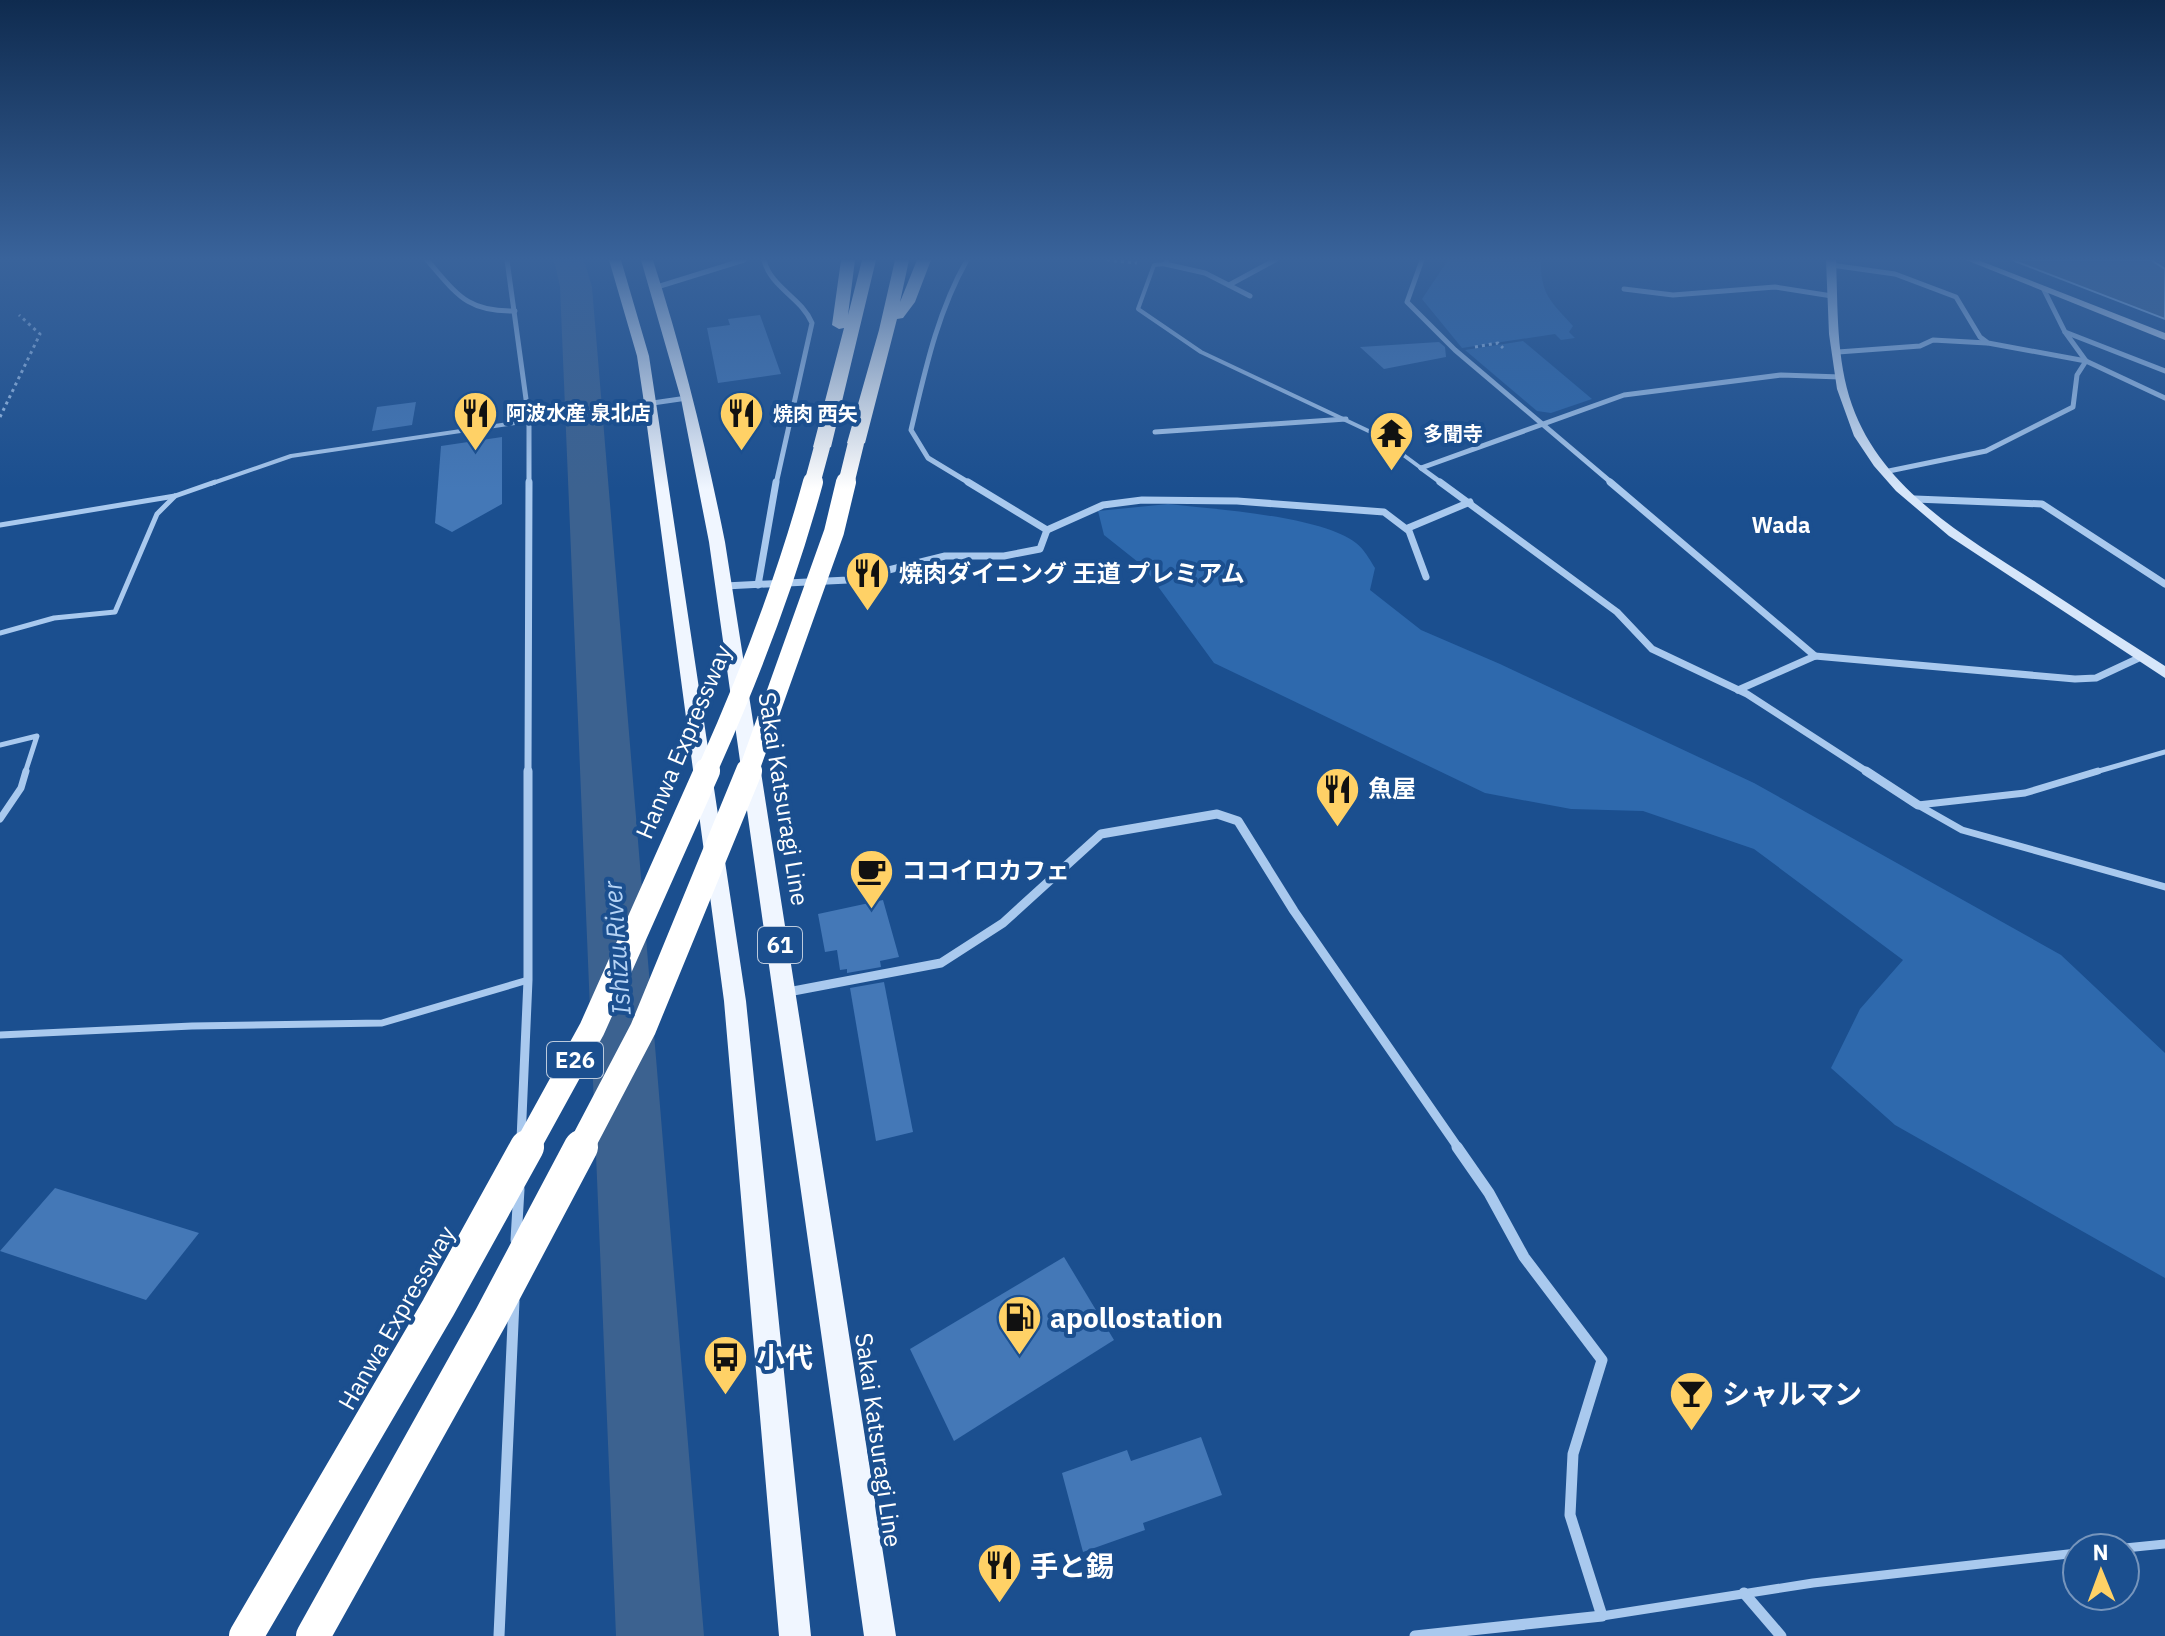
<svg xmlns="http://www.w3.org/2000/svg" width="2165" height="1636" viewBox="0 0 2165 1636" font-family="'IBM Plex Sans','Noto Sans JP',sans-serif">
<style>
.green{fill:#2e69ad}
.water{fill:#3c6290;stroke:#9cc4f0;stroke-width:2}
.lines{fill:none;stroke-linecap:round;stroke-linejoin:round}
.river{fill:#3c6290;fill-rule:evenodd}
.building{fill:#4478b7}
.path{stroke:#a9c9ee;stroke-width:3;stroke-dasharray:3 4;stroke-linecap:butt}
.lane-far3{stroke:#a9c9ee;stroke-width:4}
.lane-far2{stroke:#a9c9ee;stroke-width:5}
.lane-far1{stroke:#a9c9ee;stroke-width:7}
.lane{stroke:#a9c9ee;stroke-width:9}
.street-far3{stroke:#a9c9ee;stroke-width:5}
.street-far2{stroke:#a9c9ee;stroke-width:7}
.street-far1{stroke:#a9c9ee;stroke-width:9}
.street{stroke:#a9c9ee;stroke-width:11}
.secondary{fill:#d6e6fa;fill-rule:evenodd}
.primary{fill:#f0f6ff;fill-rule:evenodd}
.highway{fill:#fff;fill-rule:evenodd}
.highway-bridge-far3{stroke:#fff;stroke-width:16}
.highway-bridge-far2{stroke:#fff;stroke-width:20}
.highway-bridge-far1{stroke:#fff;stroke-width:26}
.highway-bridge{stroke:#fff;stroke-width:34}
.labels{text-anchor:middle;stroke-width:8;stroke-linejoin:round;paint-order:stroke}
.far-poi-label{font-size:20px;font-weight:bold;fill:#fff;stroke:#1b4f8f;text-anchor:start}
.far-neighbourhood-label{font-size:22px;font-weight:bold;fill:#fff;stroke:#1b4f8f}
.shield{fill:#1b4f8f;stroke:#bbcadd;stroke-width:2}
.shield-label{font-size:22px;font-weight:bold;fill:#fff}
.poi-label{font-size:24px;font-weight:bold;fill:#fff;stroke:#1b4f8f;text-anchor:start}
.street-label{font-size:24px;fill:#fff;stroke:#1b4f8f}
.water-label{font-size:26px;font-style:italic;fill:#b5d3f5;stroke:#1b4f8f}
.near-poi-label{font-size:28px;font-weight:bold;fill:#fff;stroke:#1b4f8f;text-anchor:start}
</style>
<rect width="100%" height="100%" fill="#1b4f8f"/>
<g class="green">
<path d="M1448,260H1541C1540,294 1551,302 1573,326L1569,332L1575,338L1561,340L1555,334L1462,348L1422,299Z"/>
<polygon points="1523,341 1592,399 1551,413 1537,411 1465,350"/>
<path d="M1168,504C1214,509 1321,516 1356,543C1364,549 1370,560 1375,568L1370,590L1421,630L1500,664L1754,783L2061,955L2165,1053V1278L1895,1125L1831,1068L1860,1009L1903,960L1754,849L1643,811L1571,809L1485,793L1214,663L1143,566L1104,535L1098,511Z"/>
</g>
<polygon class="water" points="2012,260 2151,260 2165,269 2165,319"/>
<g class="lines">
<polygon class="river" points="554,260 584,260 592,287 704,1636 616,1636 560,287"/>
</g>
<g class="building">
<polygon points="760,315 781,374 718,383 707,328 730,325 728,319"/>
<polygon points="1439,342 1445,347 1446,357 1384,369 1360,347"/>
<polygon points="416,402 412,425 372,431 377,407"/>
<polygon points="502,437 502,504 452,532 435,523 441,446"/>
<polygon points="883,900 899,957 880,961 881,967 847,973 847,969 840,970 837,950 825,952 818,914"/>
<polygon points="884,982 913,1132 876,1141 850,988"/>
<polygon points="55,1188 199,1233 146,1300 0,1251"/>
<polygon points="1064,1257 1114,1340 954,1441 910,1349"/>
<polygon points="1201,1437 1222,1495 1143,1523 1145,1530 1083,1552 1062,1473 1127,1450 1131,1461"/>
</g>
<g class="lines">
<g class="path">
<polyline points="1107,260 1137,263"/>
<polyline points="1475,347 1498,343 1503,348"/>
<polyline points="0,417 40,334 19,315"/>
</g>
<g class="lane-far3">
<polyline points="1167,260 1165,264 1154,265 1138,309 1201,352 1375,434 1421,468"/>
<polyline points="210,484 291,456 529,421"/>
</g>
<g class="lane-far2">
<polyline points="0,525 175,496 215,482"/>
<polyline points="0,633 54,618 115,612 157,514 175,496"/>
<polyline points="0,745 37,736 25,773"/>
<polyline points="2092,773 2165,752"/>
</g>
<g class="lane-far1">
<polyline points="1918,805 1962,830 2165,887"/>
<polyline points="1918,805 2025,793 2098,771"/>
<polyline points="0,819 21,788 26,771"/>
<polyline points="0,1035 192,1026 382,1023 528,980"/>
</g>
<g class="lane">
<polyline points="2125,1548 2165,1544"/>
<polyline points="1602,1616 1813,1583 2077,1553"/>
</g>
<g class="street-far3">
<path d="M427,260C457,294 466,312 515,311"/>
<polyline points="507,260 529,421 529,484"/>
<path d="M764,260C771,288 801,297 812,323L776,484"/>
<path d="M967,260C937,313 925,371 911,430L928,458L971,484"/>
<polyline points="1422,260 1407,302 1455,350 1613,484"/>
<polyline points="1165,264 1205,273 1250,296"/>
<polyline points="1831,265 1895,274 1956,297 1980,337 1988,343 2086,361 2165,398"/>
<polyline points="1229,285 1275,260"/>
<polyline points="657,287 744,260"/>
<polyline points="1624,289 1673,295 1775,287 1832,296"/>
<polyline points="2044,290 2065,332 2086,361"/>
<polyline points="2065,332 2165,371"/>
<polyline points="1838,352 1920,346 1933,340 1987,343"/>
<polyline points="529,421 687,398"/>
<polyline points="1155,432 1346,419"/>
<polyline points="1421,468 1443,484"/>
<polyline points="1421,468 1624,395 1781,375 1841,377"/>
<polyline points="1884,472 1986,451 2073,407 2077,375 2086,361"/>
</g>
<g class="street-far2">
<polyline points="1440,482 1617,612 1652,649 1747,694 1869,773"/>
<polyline points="1610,482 1815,656"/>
<polyline points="1915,499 2042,504 2165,584"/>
<polyline points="1408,528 1470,502"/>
<polyline points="1047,530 1103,505 1142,500 1237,501 1384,512 1409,531 1426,577"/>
<polyline points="758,585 776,482"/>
<polyline points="725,586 848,580 945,556 1004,556 1040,549 1047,530 968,482"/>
<polyline points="1738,690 1815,656 2075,679 2096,678 2141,657"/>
<polyline points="528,773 529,482"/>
</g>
<g class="street-far1">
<polyline points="1866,771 1918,805"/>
<polyline points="788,992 941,963 1003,923 1101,834 1217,814 1238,821 1294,911 1459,1149"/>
<polyline points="521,1140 528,980 528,771"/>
</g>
<g class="street">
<polyline points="516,1240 519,1189"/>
<polyline points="1744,1593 1781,1636"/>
<polyline points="499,1636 514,1301"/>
<polyline points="1415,1636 1602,1616 1570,1515 1573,1454 1602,1360 1524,1257 1489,1193 1457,1147"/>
</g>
<g class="secondary">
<path d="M1826,260H1836C1838,308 1836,359 1852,405C1882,490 1966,537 2037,583C2080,611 2122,639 2165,666V678L1949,536L1896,491L1874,466L1854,436L1837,389L1829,334Z"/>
<polygon points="1966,260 1978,260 2165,333 2165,340"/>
</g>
<g class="primary">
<polygon points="609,260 621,260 649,356 746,1001 811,1636 779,1636 724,1001 643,396 637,356"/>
<path d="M641,260H653C683,353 706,447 725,542L896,1636H864L709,542L681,399Z"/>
</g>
<g class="highway">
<polygon points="841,260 855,260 848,315 862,260 876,260 831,447 822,452 813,447 844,328 839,329 832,325"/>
<polygon points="895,260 909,260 900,302 917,260 931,260 915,302 903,318 897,319 865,443 856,448 847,443 879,330"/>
</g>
<g class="highway-bridge-far3">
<polyline points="812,484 822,447"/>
<polyline points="846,484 856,443"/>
</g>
<g class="highway-bridge-far2">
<path d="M706,773C748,680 786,581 813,482"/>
<polyline points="748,773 834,532 846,482"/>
</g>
<g class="highway-bridge-far1">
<polyline points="526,1149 592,1029 707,771"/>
<polyline points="580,1149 643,1029 749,771"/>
</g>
<g class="highway-bridge">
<polyline points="246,1636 438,1308 527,1147"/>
<polyline points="313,1636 491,1317 581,1147"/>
</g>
</g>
<linearGradient id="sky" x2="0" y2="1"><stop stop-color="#0f2b4f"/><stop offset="0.53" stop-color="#39639b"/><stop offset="1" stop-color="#39639b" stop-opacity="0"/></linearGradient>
<rect width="2165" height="489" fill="url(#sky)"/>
<defs>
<symbol id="restaurant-pin" viewBox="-11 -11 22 30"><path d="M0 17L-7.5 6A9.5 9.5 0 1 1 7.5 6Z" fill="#ffd166" stroke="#1b4f8f"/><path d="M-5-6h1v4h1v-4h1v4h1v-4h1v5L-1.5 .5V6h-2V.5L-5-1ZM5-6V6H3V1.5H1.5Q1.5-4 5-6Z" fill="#111"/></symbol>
<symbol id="temple-pin" viewBox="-11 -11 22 30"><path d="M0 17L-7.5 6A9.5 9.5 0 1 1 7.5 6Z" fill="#ffd166" stroke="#1b4f8f"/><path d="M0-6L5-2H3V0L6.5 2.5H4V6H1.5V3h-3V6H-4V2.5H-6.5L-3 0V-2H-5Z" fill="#111"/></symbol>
<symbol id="cafe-pin" viewBox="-11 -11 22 30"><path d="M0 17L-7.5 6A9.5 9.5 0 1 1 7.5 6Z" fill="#ffd166" stroke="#1b4f8f"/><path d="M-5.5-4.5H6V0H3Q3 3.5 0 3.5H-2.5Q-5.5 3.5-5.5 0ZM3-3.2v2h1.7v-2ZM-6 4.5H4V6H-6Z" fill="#111"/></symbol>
<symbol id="fuel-pin" viewBox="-11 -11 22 30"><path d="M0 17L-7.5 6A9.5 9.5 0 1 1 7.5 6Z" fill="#ffd166" stroke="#1b4f8f"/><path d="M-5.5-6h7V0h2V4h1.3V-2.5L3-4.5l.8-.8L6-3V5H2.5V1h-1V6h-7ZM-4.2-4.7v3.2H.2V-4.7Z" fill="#111"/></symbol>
<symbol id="bus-pin" viewBox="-11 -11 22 30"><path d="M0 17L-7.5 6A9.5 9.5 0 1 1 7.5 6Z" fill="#ffd166" stroke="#1b4f8f"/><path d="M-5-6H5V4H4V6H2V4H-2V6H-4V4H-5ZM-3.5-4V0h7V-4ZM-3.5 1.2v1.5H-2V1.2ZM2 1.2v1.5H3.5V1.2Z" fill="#111"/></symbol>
<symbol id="bar-pin" viewBox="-11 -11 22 30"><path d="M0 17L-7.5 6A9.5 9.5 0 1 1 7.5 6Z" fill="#ffd166" stroke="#1b4f8f"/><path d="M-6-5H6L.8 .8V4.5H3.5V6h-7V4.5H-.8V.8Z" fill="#111"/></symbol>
</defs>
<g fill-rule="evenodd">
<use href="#restaurant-pin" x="450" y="388" width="51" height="69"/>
<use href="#restaurant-pin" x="716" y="388" width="51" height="69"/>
<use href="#temple-pin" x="1366" y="408" width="51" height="69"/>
<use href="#restaurant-pin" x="842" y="548" width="51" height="69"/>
<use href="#restaurant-pin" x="1312" y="764" width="51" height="69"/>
<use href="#cafe-pin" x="846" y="846" width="51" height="69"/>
<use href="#fuel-pin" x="994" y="1292" width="51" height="69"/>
<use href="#bus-pin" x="700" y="1332" width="51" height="69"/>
<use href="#bar-pin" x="1666" y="1368" width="51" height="69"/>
<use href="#restaurant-pin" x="974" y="1540" width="51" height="69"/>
</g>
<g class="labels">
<g class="far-poi-label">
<text x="506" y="420">阿波水産 泉北店</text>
<text x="773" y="421">焼肉 西矢</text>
<text x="1423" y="441">多聞寺</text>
</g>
<g class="far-neighbourhood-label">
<text x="1781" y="533">Wada</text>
</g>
<g class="shield">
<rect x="758" y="927" width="44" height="36" rx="6"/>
<rect x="547" y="1042" width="56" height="36" rx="6"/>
</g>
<g class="shield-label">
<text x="780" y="953">61</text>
<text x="575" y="1068">E26</text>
</g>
<g class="poi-label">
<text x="899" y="582">焼肉ダイニング 王道 プレミアム</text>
<text x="1368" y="797">魚屋</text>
<text x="902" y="879">ココイロカフェ</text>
</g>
<g class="street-label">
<text transform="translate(684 742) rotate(-67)" y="8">Hanwa Expressway</text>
<text transform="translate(783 799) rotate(81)" y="8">Sakai Katsuragi Line</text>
<text transform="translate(397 1318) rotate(-60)" y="8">Hanwa Expressway</text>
<text transform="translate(878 1440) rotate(82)" y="8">Sakai Katsuragi Line</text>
</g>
<g class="water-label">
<text transform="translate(617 948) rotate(-94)" y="9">Ishizu River</text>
</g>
<g class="near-poi-label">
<text x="1050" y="1328">apollostation</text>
<text x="757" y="1367">小代</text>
<text x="1722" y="1404">シャルマン</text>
<text x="1030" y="1576">手と錫</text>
</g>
</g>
<g transform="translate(2101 1572) rotate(359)"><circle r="38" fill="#1b4f8f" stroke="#7695bc" stroke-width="2"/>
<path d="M0-6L14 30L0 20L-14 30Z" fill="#ffd166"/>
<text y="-12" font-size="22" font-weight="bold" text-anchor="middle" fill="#ffffff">N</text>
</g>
</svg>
